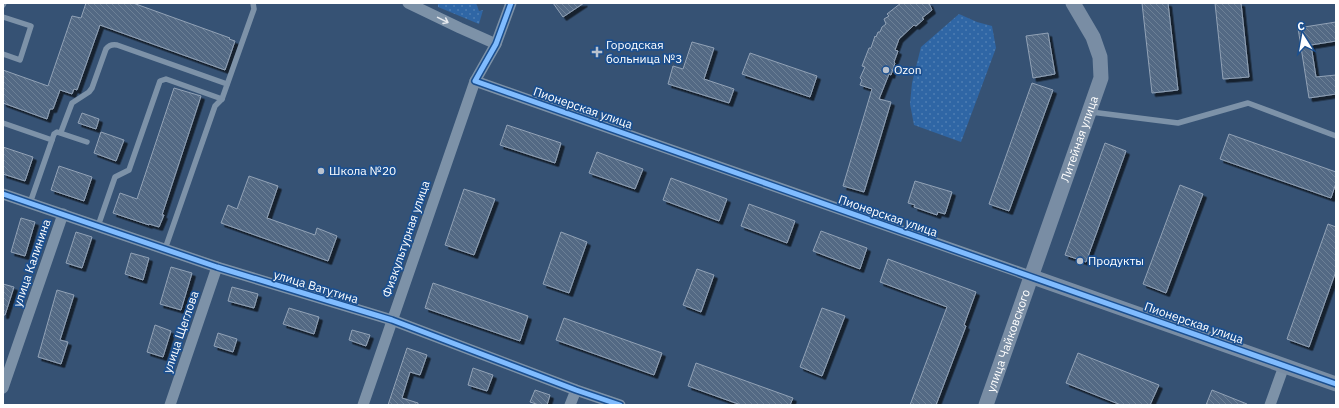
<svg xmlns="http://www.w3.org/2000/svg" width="1339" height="408" viewBox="0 0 1339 408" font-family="'IBM Plex Sans',sans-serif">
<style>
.grass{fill:url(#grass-dots)}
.building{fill:url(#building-back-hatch);stroke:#92a2b6;filter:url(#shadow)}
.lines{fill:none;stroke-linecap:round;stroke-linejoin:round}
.lane{stroke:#7d92a8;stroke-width:5.5}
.street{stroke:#7d92a8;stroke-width:11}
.secondary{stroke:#798da4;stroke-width:15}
.cycleway-casing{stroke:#1b4f8f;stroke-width:8}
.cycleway{stroke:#80bcff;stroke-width:5}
.oneway{stroke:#e5e9ee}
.poi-dot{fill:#b9c2ce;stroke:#1b4f8f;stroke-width:1.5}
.labels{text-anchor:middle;stroke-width:3.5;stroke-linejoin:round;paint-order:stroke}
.poi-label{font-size:12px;fill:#fff;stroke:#1b4f8f;text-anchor:start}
.street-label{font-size:12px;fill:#fff;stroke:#1b4f8f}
</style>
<defs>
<pattern id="grass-dots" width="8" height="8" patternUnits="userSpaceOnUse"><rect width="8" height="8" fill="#2f66a5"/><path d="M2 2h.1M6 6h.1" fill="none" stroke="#4e7db2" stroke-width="1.8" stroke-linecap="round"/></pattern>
<pattern id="building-back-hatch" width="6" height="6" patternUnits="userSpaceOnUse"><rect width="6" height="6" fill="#526984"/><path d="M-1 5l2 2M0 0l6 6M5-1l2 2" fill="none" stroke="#6c8096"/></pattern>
<filter id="shadow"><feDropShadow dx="3.5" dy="3.5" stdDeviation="0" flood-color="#0009"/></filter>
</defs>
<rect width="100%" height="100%" fill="#365274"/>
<g class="grass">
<polygon points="438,3 476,3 479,11 483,10 479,24 438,7"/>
<polygon points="959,14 977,22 992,26 996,48 961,142 914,125 910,104 912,83 921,47"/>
</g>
<g class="building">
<polygon points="86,3 133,3 230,38 229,39 235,41 225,70 100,25 77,90 74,89 72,94 60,90 53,109 50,109 47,119 3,103 3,70 48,86 72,16 81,18"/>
<polygon points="553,3 584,3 563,17"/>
<polygon points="901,3 929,3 932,10 922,18 924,19 916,26 914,25 899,39 895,50 898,51 894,62 895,63 891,75 889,74 879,99 891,102 864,192 843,186 872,89 860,85 862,80 860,78 865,67 862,66 869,48 871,48 875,36 876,37 878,32 880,32 882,27 886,24 884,19 889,16 887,14"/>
<polygon points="1142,3 1168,3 1178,90 1152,93"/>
<polygon points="1215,3 1241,3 1249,77 1223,79"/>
<polygon points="1336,22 1336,41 1311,45 1316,77 1336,75 1336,94 1309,98 1298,28"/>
<polygon points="1048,33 1055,74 1033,78 1026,36"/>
<polygon points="692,42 714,48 704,79 734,89 729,103 668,84 673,66 683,69"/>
<polygon points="750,53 817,76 810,97 742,74"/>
<polygon points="1032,83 1053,90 1009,211 989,204"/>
<polygon points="174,88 201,96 162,215 164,215 159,227 149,224 149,225 113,213 120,193 137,199"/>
<polygon points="82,113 99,119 96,129 78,123"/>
<polygon points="507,125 561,143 555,163 500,145"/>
<polygon points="101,132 124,140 116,161 94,153"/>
<polygon points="1229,134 1336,172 1336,183 1331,198 1220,159"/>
<polygon points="1105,143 1126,151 1086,262 1065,255"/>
<polygon points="3,147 33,157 25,181 3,174"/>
<polygon points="597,152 643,169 635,189 589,173"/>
<polygon points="59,166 92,177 84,201 51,190"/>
<polygon points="249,176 278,186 267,218 315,235 317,228 337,236 328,261 221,223 228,205 237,209"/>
<polygon points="671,178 727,199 719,221 663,200"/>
<polygon points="915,181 952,192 945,214 938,212 937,215 914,207 915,205 908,203"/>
<polygon points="1180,185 1203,194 1166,293 1143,284"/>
<polygon points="464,189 495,199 474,255 445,245"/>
<polygon points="749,204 795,221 787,243 741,226"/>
<polygon points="21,218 35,222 25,256 11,252"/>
<polygon points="1328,224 1336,227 1336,271 1309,347 1287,339"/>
<polygon points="821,231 867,248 860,269 813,251"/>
<polygon points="76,232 92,237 82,268 66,263"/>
<polygon points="561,232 587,242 569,293 543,284"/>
<polygon points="131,253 149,258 143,280 125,274"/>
<polygon points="888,259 976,292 964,325 966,326 936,405 910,405 947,307 880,282"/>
<polygon points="171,267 192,273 181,310 160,304"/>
<polygon points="697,269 714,275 701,312 683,305"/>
<polygon points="433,283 528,316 520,341 425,308"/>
<polygon points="3,284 14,287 5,315 3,315"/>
<polygon points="232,287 258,294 254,308 228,301"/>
<polygon points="57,290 74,295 60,340 68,342 61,364 38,357"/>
<polygon points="289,308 319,317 314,334 283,324"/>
<polygon points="822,308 845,316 822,376 800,367"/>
<polygon points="564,318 662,353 654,375 556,340"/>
<polygon points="155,325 171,331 163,357 147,352"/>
<polygon points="352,330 370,335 366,346 349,340"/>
<polygon points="218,333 237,339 233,352 214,346"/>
<polygon points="407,348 427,355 420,375 410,372 402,398 418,403 418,405 388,405"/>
<polygon points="1078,353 1159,385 1150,405 1121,405 1066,383"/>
<polygon points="696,363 793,398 790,405 741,405 688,386"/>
<polygon points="473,368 493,375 487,391 468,385"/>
<polygon points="535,390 550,395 547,405 539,405 530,402"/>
<polygon points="1212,390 1247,404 1247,405 1206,405"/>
</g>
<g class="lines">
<g class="lane">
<polyline points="3,5 4,3"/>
<polyline points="3,17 31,26 20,60 3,54"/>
<polyline points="222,99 254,9 253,3"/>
<polyline points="1091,112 1178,123 1248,103 1336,136"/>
<polyline points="3,123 52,140 30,203"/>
<path d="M61,132L72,103L89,92L92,88L106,49C109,45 112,44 117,45L227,84"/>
<polyline points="52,140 54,134 57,132 87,142"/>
<polyline points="98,226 115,177 129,170 160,81 166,79 222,99 215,106 165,249"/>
</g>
<g class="street">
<polyline points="408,3 460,28 496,44"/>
<polyline points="511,3 496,44 475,81 1030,276"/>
<polyline points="3,194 217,267 392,320 576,390 620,405"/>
<polyline points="3,388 63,214"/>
<polyline points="170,405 217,267"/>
<polyline points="363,405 475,81"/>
<polyline points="570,405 576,390"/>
<polyline points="1270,405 1284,366"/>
</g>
<g class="secondary">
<polyline points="1030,276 1336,384"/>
<path id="s1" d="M986,405L1101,78L1100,57L1093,37L1073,3"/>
</g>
<defs>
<g id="cycleway">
<polyline points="511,3 496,44 475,81 1336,384"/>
<polyline points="3,194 217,267 392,320 576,390 620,405"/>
</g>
</defs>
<use href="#cycleway" class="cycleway-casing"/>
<use href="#cycleway" class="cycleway"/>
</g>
<defs><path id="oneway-shaft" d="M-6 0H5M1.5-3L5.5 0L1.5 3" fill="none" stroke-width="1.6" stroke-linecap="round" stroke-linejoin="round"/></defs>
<use class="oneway" href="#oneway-shaft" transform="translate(443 20) rotate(26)"/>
<g class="poi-dot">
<path d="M595 46h4v4h4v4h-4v4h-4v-4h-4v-4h4z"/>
<circle cx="886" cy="70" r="4"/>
<circle cx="321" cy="171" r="4"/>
<circle cx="1080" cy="261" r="4"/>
</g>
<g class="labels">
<g class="poi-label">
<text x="606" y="49">Городская<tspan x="606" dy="14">больница №3</tspan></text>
<text x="894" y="74">Ozon</text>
<text x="329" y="175">Школа №20</text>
<text x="1088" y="265">Продукты</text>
</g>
<g class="street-label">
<text transform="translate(583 108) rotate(19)" y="4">Пионерская улица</text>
<text dy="4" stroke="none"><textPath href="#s1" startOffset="282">Литейная улица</textPath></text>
<text transform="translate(888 216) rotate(19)" y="4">Пионерская улица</text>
<text transform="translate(406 239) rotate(-71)" y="4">Физкультурная улица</text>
<text transform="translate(32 263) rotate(-71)" y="4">улица Калинина</text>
<text transform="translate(316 287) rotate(17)" y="4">улица Ватутина</text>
<text transform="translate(1194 323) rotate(19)" y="4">Пионерская улица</text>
<text transform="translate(181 332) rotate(-71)" y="4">улица Щеглова</text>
<text dy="4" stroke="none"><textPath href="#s1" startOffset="68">улица Чайковского</textPath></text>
</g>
</g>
<rect width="1339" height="408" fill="none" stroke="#ffffff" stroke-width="8"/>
<g transform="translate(1303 36) rotate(349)" stroke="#1b4f8f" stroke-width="3" paint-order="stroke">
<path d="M0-3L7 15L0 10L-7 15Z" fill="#ffffff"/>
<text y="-6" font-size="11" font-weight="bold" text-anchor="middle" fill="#ffffff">С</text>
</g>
</svg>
